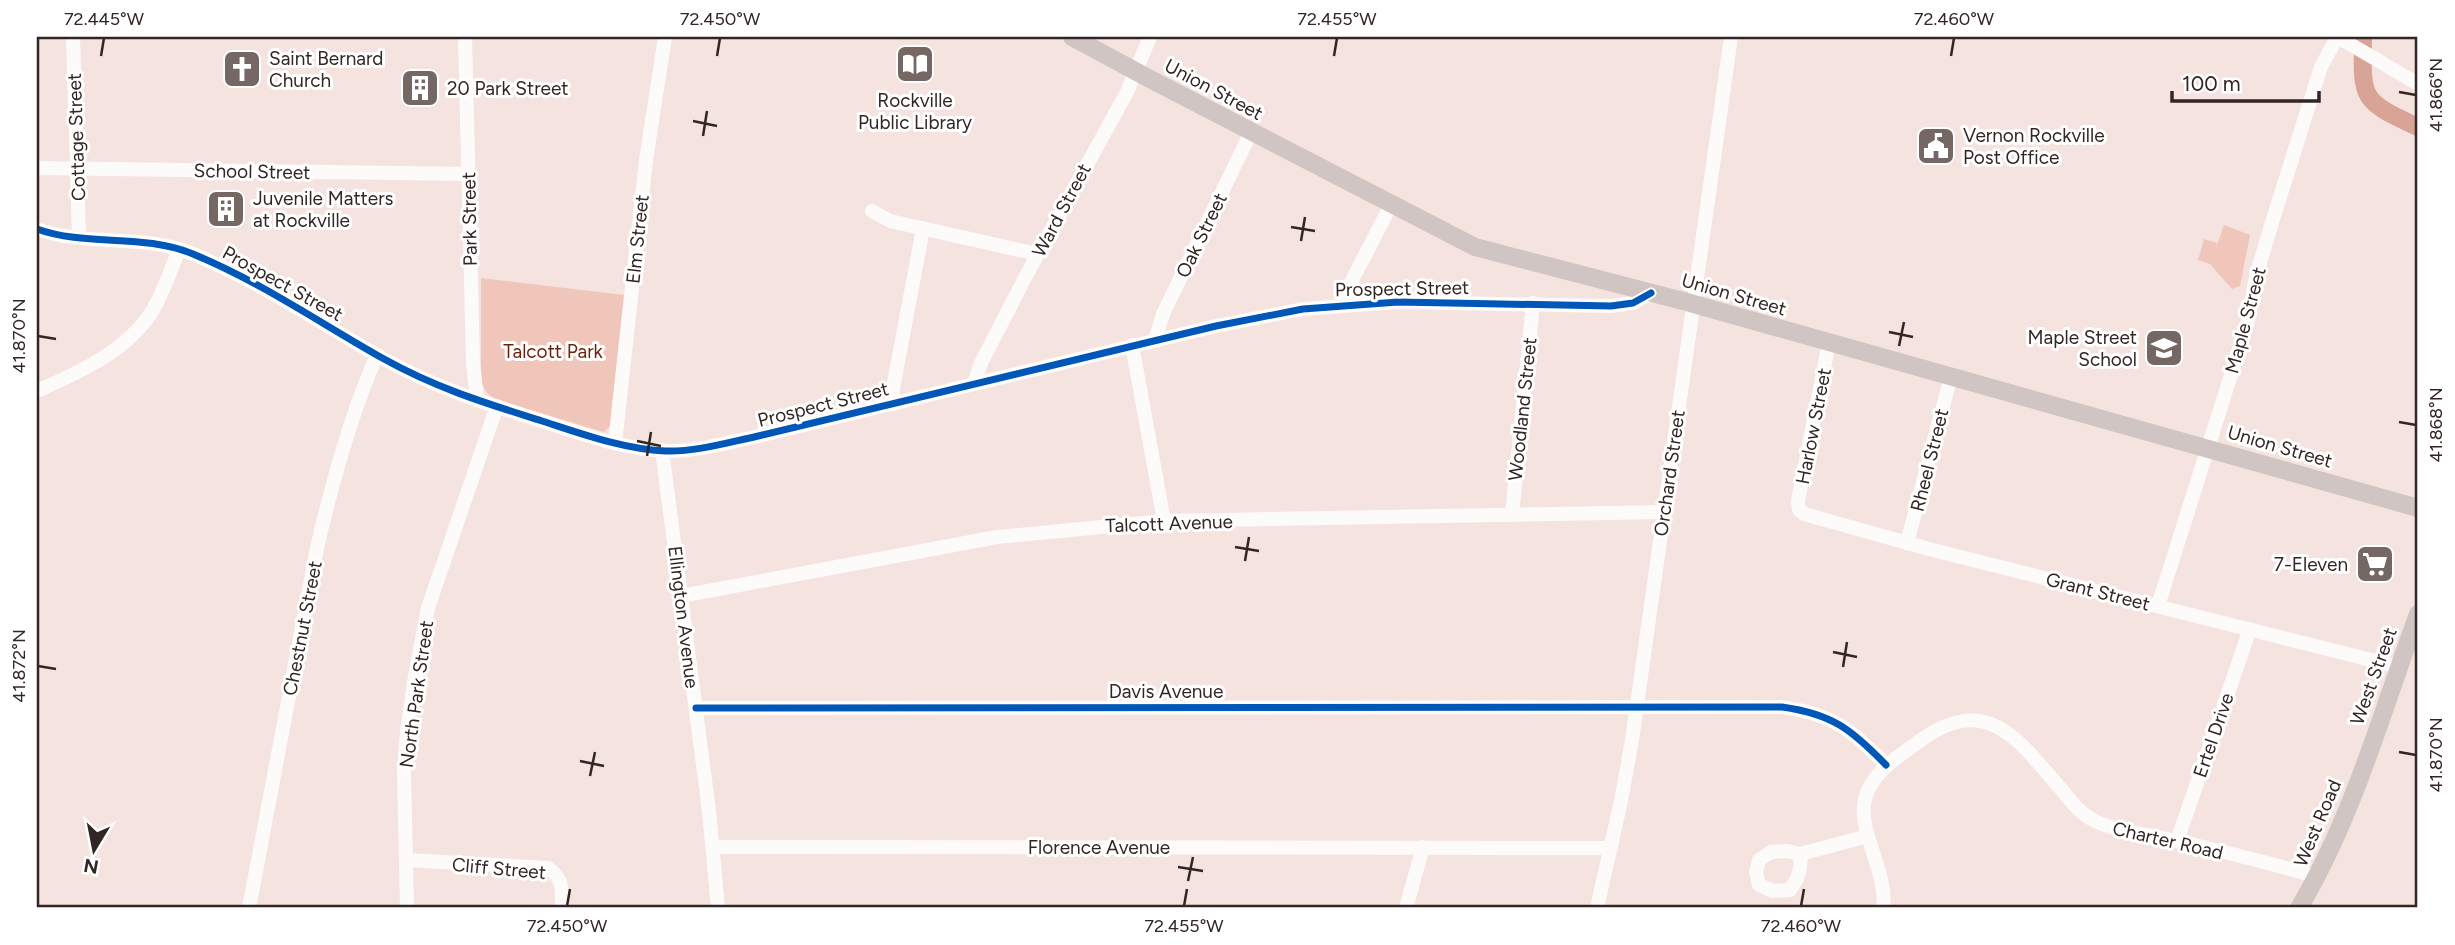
<svg xmlns="http://www.w3.org/2000/svg" width="2455" height="945" viewBox="0 0 2455 945" font-family="Figtree,sans-serif">
<style>
.green{fill:#f0c6ba}
.lines{fill:none;stroke-linecap:round;stroke-linejoin:round}
.river{stroke:#d7a497;stroke-width:18}
.minor{stroke:#fdfbfa;stroke-width:14}
.major{stroke:#d0c5c2;stroke-width:18}
.cycleway-casing{stroke:#fff;stroke-width:11}
.cycleway{stroke:#0057b8;stroke-width:7}
.ticks{fill:none;stroke:#312623;stroke-width:2.5}
.labels{text-anchor:middle;stroke-width:6;stroke-linejoin:round;paint-order:stroke}
.poi-label{font-size:19px;fill:#312623;stroke:#fff;text-anchor:start}
.street-label{font-size:19px;fill:#312623;stroke:#fff}
.park-label{font-size:19px;fill:#6d1f0a;stroke:#fff}
.neatline{fill:none;stroke:#312623;stroke-width:2.5}
.ticks-label{font-size:18px;text-anchor:middle;fill:#312623}
</style>
<rect width="100%" height="100%" fill="#f4e3de"/>
<g class="green">
<polygon points="2224,225 2250,235 2240,286 2232,289 2210,264 2198,260 2204,239 2217,243 2216,248"/>
<polygon points="481,278 624,295 610,426 604,432 496,400 487,393 481,382"/>
</g>
<g class="lines">
<path class="river" d="M2363,37C2362,100 2360,100 2418,127"/>
<g class="minor">
<polyline points="73,37 79,237"/>
<polyline points="465,37 473,363 477,400"/>
<polyline points="2338,37 2418,84"/>
<polyline points="37,168 468,174"/>
<polyline points="872,211 890,221 1037,254"/>
<path d="M37,229C87,247 143,233 193,254C261,282 320,323 384,359C436,388 485,403 542,421C582,434 623,449 665,451C695,452 726,443 754,437L1216,326L1303,309L1398,302L1611,306L1633,303L1651,293"/>
<polyline points="1343,304 1349,286 1391,205"/>
<polyline points="1155,340 1163,314 1251,132"/>
<polyline points="1829,342 1798,501 1799,510 1804,514 1929,549 2399,667"/>
<polyline points="1132,345 1164,521"/>
<polyline points="974,383 981,363 1027,274 1127,92 1150,37"/>
<path d="M37,391C78,373 125,352 151,313C163,294 171,270 179,249"/>
<polyline points="893,404 893,388 923,229"/>
<polyline points="615,443 646,160 665,37"/>
<polyline points="662,450 709,811 718,908"/>
<polyline points="1512,515 1533,303"/>
<polyline points="1907,543 1951,376"/>
<polyline points="681,596 997,537 1164,521 1664,512"/>
<polyline points="2158,606 2248,321 2256,276 2274,216 2321,67 2337,37"/>
<path d="M696,708L1782,707C1833,714 1852,730 1886,765"/>
<polyline points="2177,841 2250,629"/>
<polyline points="713,847 1611,848"/>
<path d="M1800,854C1802,869 1798,879 1790,890L1773,891L1759,885L1756,872L1759,860L1771,852L1787,851L1800,854L1868,836"/>
<path d="M406,860L548,868C564,879 562,891 562,908"/>
<path d="M249,908L317,548C332,483 350,416 377,355"/>
<polyline points="407,908 404,772 407,731 415,676 428,608 497,406"/>
<polyline points="1406,908 1423,847"/>
<polyline points="1597,908 1621,801 1632,740 1731,37"/>
<path d="M1883,908C1888,871 1857,832 1865,799C1872,772 1897,758 1918,742C1987,691 2017,739 2061,789C2071,801 2080,814 2095,821C2121,833 2151,835 2178,841C2224,852 2272,863 2317,877"/>
</g>
<g class="major">
<polyline points="1072,37 1150,79 1475,247 1683,301 2418,508"/>
<path d="M2299,908C2353,817 2382,712 2418,614"/>
</g>
<defs>
<g id="cycleway">
<path d="M37,229C87,247 143,233 193,254C261,282 320,323 384,359C436,388 485,403 542,421C582,434 623,449 665,451C695,452 726,443 754,437L1216,326L1303,309L1398,302L1611,306L1633,303L1651,293"/>
<path d="M696,708L1782,707C1833,714 1852,730 1886,765"/>
</g>
</defs>
<use href="#cycleway" class="cycleway-casing"/>
<use href="#cycleway" class="cycleway"/>
</g>
<path class="ticks" d="M101,56L104,38M717,56L720,38M1334,56L1337,38M1951,56L1954,38M2399,92L2416,95M693,121L717,126M703,136L707,111M1291,227L1315,231M1301,241L1305,217M1889,332L1913,337M38,336L56,339M1899,346L1904,322M2399,422L2416,425M637,441L661,446M647,456L651,432M1235,547L1259,551M1245,561L1249,537M1833,652L1857,657M38,666L56,669M1843,667L1847,642M2399,752L2416,755M580,761L604,766M590,776L595,752M1178,867L1203,871M1188,881L1193,857M567,906L570,889M1184,906L1187,889M1801,906L1804,889"/>
<defs>
<symbol id="library-square" viewBox="-11 -11 22 22"><rect x="-9" y="-9" width="18" height="18" rx="4" fill="#756864" stroke="#fff"/><path d="M-6-4Q-3-5.5-.7-3.5V5Q-3 3-6 4ZM6-4Q3-5.5 .7-3.5V5Q3 3 6 4Z" fill="#fff"/></symbol>
<symbol id="church-square" viewBox="-11 -11 22 22"><rect x="-9" y="-9" width="18" height="18" rx="4" fill="#756864" stroke="#fff"/><path d="M-1.2-6h2.4v3.5h3.3v2.4h-3.3V6h-2.4V-.1h-3.3v-2.4h3.3Z" fill="#fff"/></symbol>
<symbol id="building-square" viewBox="-11 -11 22 22"><rect x="-9" y="-9" width="18" height="18" rx="4" fill="#756864" stroke="#fff"/><path d="M-4-6H4V6H1V3H-1V6H-4ZM-2.5-4.3h1.7v1.8h-1.7ZM.8-4.3h1.7v1.8H.8ZM-2.5-1h1.7V.8h-1.7ZM.8-1h1.7V.8H.8Z" fill="#fff"/></symbol>
<symbol id="civic-square" viewBox="-11 -11 22 22"><rect x="-9" y="-9" width="18" height="18" rx="4" fill="#756864" stroke="#fff"/><path d="M-.6-6.5H3V-4.5H.6V-3L4-1V1h2V6H-6V1h2V-1L-.6-3ZM-1.2 2.5V6h2.4V2.5Z" fill="#fff"/></symbol>
<symbol id="school-square" viewBox="-11 -11 22 22"><rect x="-9" y="-9" width="18" height="18" rx="4" fill="#756864" stroke="#fff"/><path d="M0-5L7-2L0 1L-7-2ZM-4 1L0 2.5L4 1V4Q0 6-4 4Z" fill="#fff"/></symbol>
<symbol id="supermarket-square" viewBox="-11 -11 22 22"><rect x="-9" y="-9" width="18" height="18" rx="4" fill="#756864" stroke="#fff"/><path d="M-6-5.5h2.5l.6 2H6L4.5 2H-2.5L-4.4-4H-6ZM-1.5 3.2a1.3 1.3 0 1 0 .1 0ZM3 3.2a1.3 1.3 0 1 0 .1 0Z" fill="#fff"/></symbol>
</defs>
<g fill-rule="evenodd">
<use href="#library-square" x="893" y="42" width="44" height="44"/>
<use href="#church-square" x="220" y="47" width="44" height="44"/>
<use href="#building-square" x="398" y="66" width="44" height="44"/>
<use href="#civic-square" x="1914" y="124" width="44" height="44"/>
<use href="#building-square" x="204" y="187" width="44" height="44"/>
<use href="#school-square" x="2142" y="326" width="44" height="44"/>
<use href="#supermarket-square" x="2353" y="542" width="44" height="44"/>
</g>
<g class="labels">
<g class="poi-label">
<text x="269" y="65">Saint Bernard<tspan x="269" dy="22">Church</tspan></text>
<text x="447" y="95">20 Park Street</text>
<text x="915" y="107" text-anchor="middle">Rockville<tspan x="915" dy="22">Public Library</tspan></text>
<text x="1963" y="142">Vernon Rockville<tspan x="1963" dy="22">Post Office</tspan></text>
<text x="253" y="205">Juvenile Matters<tspan x="253" dy="22">at Rockville</tspan></text>
<text x="2137" y="344" text-anchor="end">Maple Street<tspan x="2137" dy="22">School</tspan></text>
<text x="2348" y="571" text-anchor="end">7-Eleven</text>
</g>
<g class="street-label">
<text transform="translate(1214 89) rotate(28)" y="7">Union Street</text>
<text transform="translate(76 137) rotate(-92)" y="7">Cottage Street</text>
<text transform="translate(252 171) rotate(1)" y="7">School Street</text>
<text transform="translate(1061 210) rotate(-62)" y="7">Ward Street</text>
<text transform="translate(469 219) rotate(-91)" y="7">Park Street</text>
<text transform="translate(1201 235) rotate(-64)" y="7">Oak Street</text>
<text transform="translate(637 239) rotate(-84)" y="7">Elm Street</text>
<text transform="translate(283 283) rotate(29)" y="7">Prospect Street</text>
<text transform="translate(1402 288) rotate(-1)" y="7">Prospect Street</text>
<text transform="translate(1734 294) rotate(16)" y="7">Union Street</text>
<text transform="translate(2245 320) rotate(-75)" y="7">Maple Street</text>
<text transform="translate(823 404) rotate(-14)" y="7">Prospect Street</text>
<text transform="translate(1522 409) rotate(-84)" y="7">Woodland Street</text>
<text transform="translate(1813 426) rotate(-79)" y="7">Harlow Street</text>
<text transform="translate(2280 446) rotate(16)" y="7">Union Street</text>
<text transform="translate(1929 460) rotate(-76)" y="7">Rheel Street</text>
<text transform="translate(1669 473) rotate(-82)" y="7">Orchard Street</text>
<text transform="translate(1169 523) rotate(-2)" y="7">Talcott Avenue</text>
<text transform="translate(2098 591) rotate(14)" y="7">Grant Street</text>
<text transform="translate(684 617) rotate(83)" y="7">Ellington Avenue</text>
<text transform="translate(302 628) rotate(-79)" y="7">Chestnut Street</text>
<text transform="translate(2373 676) rotate(-70)" y="7">West Street</text>
<text x="1166" y="698">Davis Avenue</text>
<text transform="translate(416 694) rotate(-82)" y="7">North Park Street</text>
<text transform="translate(2213 735) rotate(-71)" y="7">Ertel Drive</text>
<text transform="translate(2317 823) rotate(-67)" y="7">West Road</text>
<text transform="translate(2168 840) rotate(13)" y="7">Charter Road</text>
<text x="1099" y="854">Florence Avenue</text>
<text transform="translate(499 868) rotate(5)" y="7">Cliff Street</text>
</g>
<g class="park-label">
<text x="553" y="358">Talcott Park</text>
</g>
</g>
<rect width="2455" height="945" fill="none" stroke="#ffffff" stroke-width="77"/>
<g transform="translate(94 850) rotate(190)" stroke="#ffffff" stroke-width="5" paint-order="stroke">
<path d="M0-5L12 26L0 18L-12 26Z" fill="#312623"/>
<text y="-10" font-size="19" font-weight="bold" text-anchor="middle" fill="#312623">N</text>
</g>
<path d="M2172 91v10h147v-10" fill="none" stroke="#312623" stroke-width="3.5"/>
<text x="2182" y="91" font-size="21" fill="#312623" stroke="#ffffff" stroke-width="5" paint-order="stroke">100 m</text>
<rect x="38" y="38" width="2378" height="868" class="neatline"/>
<g class="ticks-label">
<text x="104" y="25">72.445°W</text>
<text x="720" y="25">72.450°W</text>
<text x="1337" y="25">72.455°W</text>
<text x="1954" y="25">72.460°W</text>
<text transform="translate(2436 95) rotate(-90)" y="6">41.866°N</text>
<text transform="translate(19 336) rotate(-90)" y="6">41.870°N</text>
<text transform="translate(2436 425) rotate(-90)" y="6">41.868°N</text>
<text transform="translate(19 666) rotate(-90)" y="6">41.872°N</text>
<text transform="translate(2436 755) rotate(-90)" y="6">41.870°N</text>
<text x="567" y="932">72.450°W</text>
<text x="1184" y="932">72.455°W</text>
<text x="1801" y="932">72.460°W</text>
</g>
</svg>
